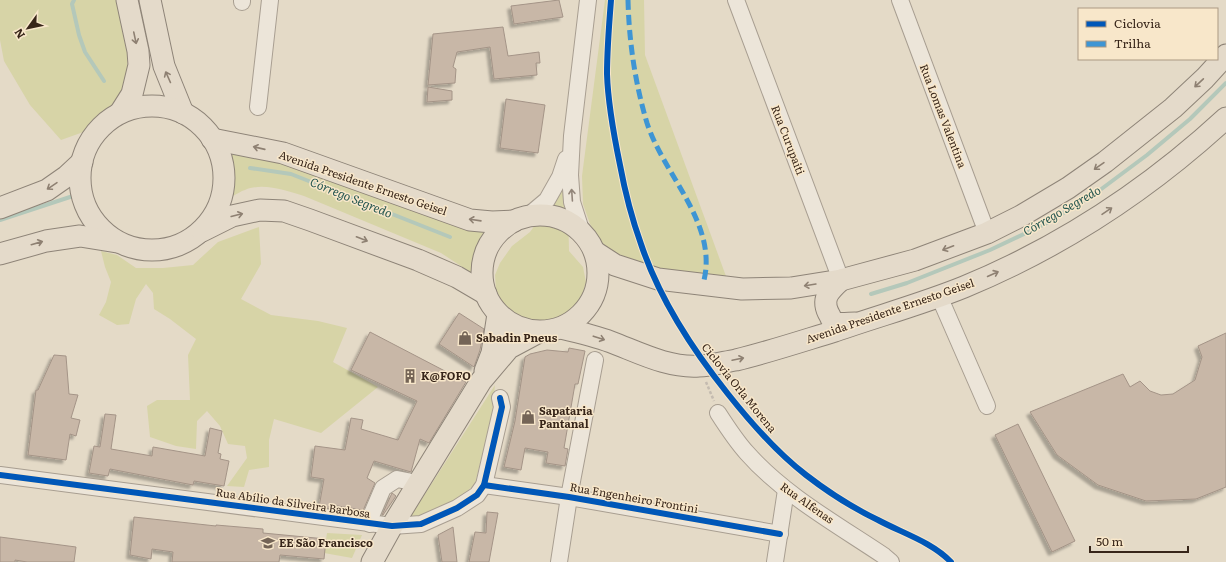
<svg xmlns="http://www.w3.org/2000/svg" width="1226" height="562" viewBox="0 0 1226 562" font-family="Literata,serif">
<style>
.green{fill:#d7d4a7}
.lines{fill:none;stroke-linecap:round;stroke-linejoin:round}
.stream{stroke:#b4c8ba;stroke-width:4}
.building{fill:#c8b7a7;stroke:#a49487;filter:url(#shadow)}
.minor-casing{stroke:#a89e91;stroke-width:18}
.major-casing{stroke:#8e8478;stroke-width:23}
.path{stroke:#c4bbb0;stroke-width:2.5;stroke-dasharray:3 2;stroke-linecap:butt}
.minor{stroke:#ece5d9;stroke-width:16}
.major{stroke:#e4daca;stroke-width:21}
.quiet{stroke:#3e95d4;stroke-width:5;stroke-dasharray:10 5;stroke-linecap:butt}
.cycleway-casing{stroke:#f8e7ca;stroke-width:8}
.cycleway{stroke:#0057b8;stroke-width:6}
.oneway{stroke:#8e8072}
.oneway2{stroke:#928579}
.labels{text-anchor:middle;stroke-width:3;stroke-linejoin:round;paint-order:stroke}
.street-label{font-size:11px;fill:#372519;stroke:#f8e7ca}
.poi-label{font-size:11px;font-weight:bold;fill:#372519;stroke:#f8e7ca;text-anchor:start}
.water-label{font-size:12px;font-style:italic;fill:#275851;stroke:#f8e7ca}
</style>
<defs>
<filter id="shadow"><feDropShadow dx="-3.5" dy="3.5" stdDeviation="1" flood-color="#0004"/></filter>
</defs>
<rect width="100%" height="100%" fill="#e4dac7"/>
<g class="green">
<polygon points="0,0 116,0 127,53 128,71 123,100 108,112 89,130 61,140 30,105 4,61 0,40"/>
<polygon points="605,0 644,0 645,55 727,279 682,276 623,260 603,245 590,224 583,204 582,176"/>
<path d="M228,145L493,231L483,244L477,266L479,279L467,270L441,253L304,196C287,191 263,182 245,190C241,191 237,194 233,196C236,178 233,163 228,145Z"/>
<polygon points="561,182 568,207 569,251 583,267 586,282 582,296 571,310 559,319 535,323 494,354 507,311 496,290 495,275 500,263 512,246 530,232 551,203"/>
<polygon points="259,227 261,264 241,299 271,315 318,321 347,328 333,362 378,387 321,433 274,419 269,440 269,467 249,470 244,487 227,486 247,458 245,446 228,444 220,426 207,411 197,421 196,449 176,446 150,437 147,406 157,400 190,400 188,355 196,339 170,319 154,309 153,293 146,284 136,299 129,324 117,325 99,315 106,302 111,282 105,267 101,251 117,255 136,268 163,268 193,265 218,242"/>
<polygon points="495,385 492,415 475,484 463,495 446,506 409,519"/>
<polygon points="327,533 362,535 352,558 324,553"/>
</g>
<g class="lines">
<g class="stream">
<polyline points="74,0 72,4 79,35 85,52 104,81"/>
<polyline points="250,168 291,174 450,237"/>
<polyline points="0,220 73,196"/>
<polyline points="871,294 907,283 990,250 1047,223 1096,193 1147,155 1190,119 1226,83"/>
</g>
</g>
<g class="building">
<polygon points="559,0 563,17 514,24 511,6"/>
<polygon points="503,27 508,56 539,52 540,63 536,63 537,75 494,79 490,47 457,52 453,67 456,69 455,83 428,85 433,34"/>
<polygon points="428,87 452,91 452,100 427,102"/>
<polygon points="506,99 545,105 538,153 500,148"/>
<polygon points="459,313 484,329 480,350 474,367 439,344"/>
<polygon points="370,332 466,382 429,443 420,439 411,472 374,461 367,478 375,483 362,513 362,510 332,505 332,509 319,507 324,479 311,477 315,446 345,450 351,418 363,420 361,429 398,440 417,401 351,370"/>
<polygon points="1226,333 1226,487 1196,499 1146,501 1098,485 1057,455 1030,412 1123,374 1130,387 1140,381 1150,391 1161,395 1173,394 1195,380 1202,357 1198,346"/>
<polygon points="569,348 585,351 578,384 575,384 564,448 568,449 565,466 546,463 548,452 525,448 521,470 504,467 515,421 525,357 530,354 547,350 568,352"/>
<polygon points="54,355 66,356 69,394 78,395 71,418 80,420 76,436 70,434 66,460 28,455 36,390 38,390"/>
<polygon points="105,414 116,415 111,449 152,456 153,447 205,456 210,428 222,431 218,453 221,454 220,459 229,461 224,486 194,481 193,485 110,469 108,476 89,473 94,446 100,447"/>
<polygon points="1018,424 1075,541 1052,552 995,435"/>
<polygon points="392,493 396,496 383,515 382,515"/>
<polygon points="487,512 498,513 489,562 469,562 475,532 486,533"/>
<polygon points="134,517 216,526 216,525 263,529 263,533 326,539 324,559 280,555 279,562 172,562 173,552 152,549 151,559 130,555"/>
<polygon points="453,527 457,562 442,562 438,535"/>
<polygon points="0,537 76,547 74,562 27,562 15,560 15,562 0,562"/>
</g>
<g class="lines">
<defs>
<g id="minor">
<polyline points="736,0 841,280"/>
<polyline points="900,0 987,233"/>
<polyline points="242,2 242,0"/>
<polyline points="258,107 270,0"/>
<polyline points="528,216 547,200 560,177 566,159"/>
<polyline points="582,233 572,202 570,175 572,136 588,0"/>
<polyline points="939,296 987,406"/>
<path d="M718,413C727,427 736,441 747,453C784,495 838,525 884,556L891,562"/>
<polyline points="0,475 392,526 421,524 457,508 477,495 484,485 502,407 500,398"/>
<polyline points="484,485 569,497 780,534"/>
<polyline points="370,524 371,516 383,488 397,479 407,481 418,484"/>
<polyline points="559,562 569,497 595,360"/>
<polyline points="775,562 786,490"/>
</g>
<g id="major">
<polyline points="150,0 164,66 183,113"/>
<circle cx="152" cy="178" r="72"/>
<polyline points="120,113 132,94 139,65 138,51 127,0"/>
<polyline points="212,139 283,153 470,220 492,222 514,221"/>
<polyline points="0,208 47,190 67,176 82,162"/>
<circle cx="540" cy="273" r="58"/>
<polyline points="202,231 232,216 260,210 284,211 310,220 418,260 457,277 486,294"/>
<polyline points="595,252 615,265 658,279 742,289 791,288 841,280 915,260 987,233 1021,216 1068,188 1105,162 1173,108 1205,78 1226,55"/>
<polyline points="0,254 46,241 80,236 117,242"/>
<path d="M841,280C829,291 820,299 830,316C831,319 832,321 836,323C841,324 849,323 855,323"/>
<path d="M561,328C578,332 595,336 611,342C640,353 668,368 699,366C711,366 724,362 736,360C769,352 802,341 835,331C878,316 922,304 964,287C1061,247 1149,189 1226,118"/>
<polyline points="485,371 492,353 498,314"/>
<polyline points="372,562 392,526 481,381 509,348 539,332"/>
</g>
</defs>
<use href="#minor" class="minor-casing"/>
<use href="#major" class="major-casing"/>
<polyline class="path" points="706,382 714,401"/>
<use href="#minor" class="minor"/>
<use href="#major" class="major"/>
<path class="quiet" d="M628,0C629,41 635,83 647,123C664,176 720,225 703,284"/>
<defs>
<g id="cycleway">
<path d="M611,0C609,25 607,50 607,74C608,105 614,136 620,165C625,192 632,219 641,244C659,298 692,349 728,394C751,423 776,452 806,475C828,492 853,508 878,520C902,533 932,542 951,562"/>
<polyline points="0,475 392,526 421,524 457,508 477,495 484,485 502,407 500,398"/>
<polyline points="484,485 569,497 780,534"/>
</g>
</defs>
<use href="#cycleway" class="cycleway-casing"/>
<use href="#cycleway" class="cycleway"/>
</g>
<defs><path id="oneway-shaft" d="M-6 0H5M1.5-3L5.5 0L1.5 3" fill="none" stroke-width="1.6" stroke-linecap="round" stroke-linejoin="round"/></defs>
<g class="oneway">
<use href="#oneway-shaft" transform="translate(135 38) rotate(78)"/>
<use href="#oneway-shaft" transform="translate(168 77) rotate(-114)"/>
<use href="#oneway-shaft" transform="translate(1199 83) rotate(137)"/>
<use href="#oneway-shaft" transform="translate(259 148) rotate(-167)"/>
<use href="#oneway-shaft" transform="translate(1099 166) rotate(145)"/>
<use href="#oneway-shaft" transform="translate(52 186) rotate(146)"/>
<use href="#oneway-shaft" transform="translate(1107 211) rotate(-34)"/>
<use href="#oneway-shaft" transform="translate(237 215) rotate(-14)"/>
<use href="#oneway-shaft" transform="translate(475 220) rotate(-172)"/>
<use href="#oneway-shaft" transform="translate(362 239) rotate(21)"/>
<use href="#oneway-shaft" transform="translate(37 243) rotate(-16)"/>
<use href="#oneway-shaft" transform="translate(948 248) rotate(159)"/>
<use href="#oneway-shaft" transform="translate(993 274) rotate(-24)"/>
<use href="#oneway-shaft" transform="translate(810 285) rotate(171)"/>
<use href="#oneway-shaft" transform="translate(599 338) rotate(18)"/>
<use href="#oneway-shaft" transform="translate(738 359) rotate(-12)"/>
</g>
<use class="oneway2" href="#oneway-shaft" transform="translate(572 195) rotate(-94)"/>
<defs>
<symbol id="shop-bare" viewBox="-9 -9 18 18"><path d="M-5-2.5h2.3a2.7 3.5 0 0 1 5.4 0H5L5.5 6h-11ZM-1.5-2.5h3a1.5 2.3 0 0 0-3 0Z" fill="#746456" stroke="#f8e7ca" stroke-width="2.5" paint-order="stroke"/></symbol>
<symbol id="building-bare" viewBox="-9 -9 18 18"><path d="M-4-6H4V6H1V3H-1V6H-4ZM-2.5-4.3h1.7v1.8h-1.7ZM.8-4.3h1.7v1.8H.8ZM-2.5-1h1.7V.8h-1.7ZM.8-1h1.7V.8H.8Z" fill="#746456" stroke="#f8e7ca" stroke-width="2.5" paint-order="stroke"/></symbol>
<symbol id="school-bare" viewBox="-9 -9 18 18"><path d="M0-5L7-2L0 1L-7-2ZM-4 1L0 2.5L4 1V4Q0 6-4 4Z" fill="#746456" stroke="#f8e7ca" stroke-width="2.5" paint-order="stroke"/></symbol>
</defs>
<g fill-rule="evenodd">
<use href="#shop-bare" x="455" y="328" width="20" height="20"/>
<use href="#building-bare" x="400" y="366" width="20" height="20"/>
<use href="#shop-bare" x="518" y="407" width="20" height="20"/>
<use href="#school-bare" x="258" y="533" width="20" height="20"/>
</g>
<g class="labels">
<g class="street-label">
<text transform="translate(943 116) rotate(69)" y="4">Rua Lomas Valentina</text>
<text transform="translate(788 140) rotate(69)" y="4">Rua Curupaiti</text>
<text transform="translate(363 183) rotate(19)" y="4">Avenida Presidente Ernesto Geisel</text>
<text transform="translate(890 311) rotate(-19)" y="4">Avenida Presidente Ernesto Geisel</text>
<text transform="translate(739 388) rotate(51)" y="4">Ciclovia Orla Morena</text>
<text transform="translate(634 498) rotate(10)" y="4">Rua Engenheiro Frontini</text>
<text transform="translate(293 503) rotate(8)" y="4">Rua Abílio da Silveira Barbosa</text>
<text transform="translate(807 503) rotate(35)" y="4">Rua Alfenas</text>
</g>
<g class="poi-label">
<text x="476" y="342">Sabadin Pneus</text>
<text x="421" y="380">K@FOFO</text>
<text x="539" y="415">Sapataria<tspan x="539" dy="13">Pantanal</tspan></text>
<text x="279" y="547">EE São Francisco</text>
</g>
<g class="water-label">
<text transform="translate(351 198) rotate(22)" y="4">Córrego Segredo</text>
<text transform="translate(1062 211) rotate(-30)" y="4">Córrego Segredo</text>
</g>
</g>
<rect x="1078" y="8" width="140" height="52" fill="#f8e7ca" stroke="#ab9983"/>
<rect x="1086" y="21" width="20" height="6" fill="#0057b8" stroke="#ab9983"/>
<text x="1114" y="28" font-size="12" fill="#372519">Ciclovia</text>
<rect x="1086" y="41" width="20" height="6" fill="#3e95d4" stroke="#ab9983"/>
<text x="1114" y="48" font-size="12" fill="#372519">Trilha</text>
<g transform="translate(28 28) rotate(237)" stroke="#f8e7ca" stroke-width="3" paint-order="stroke">
<path d="M0-3L7 15L0 10L-7 15Z" fill="#372519"/>
<text y="-6" font-size="11" font-weight="bold" text-anchor="middle" fill="#372519">N</text>
</g>
<path d="M1090 546v6h98v-6" fill="none" stroke="#372519" stroke-width="2"/>
<text x="1096" y="546" font-size="12" fill="#372519" stroke="#f8e7ca" stroke-width="3" paint-order="stroke">50 m</text>
</svg>
